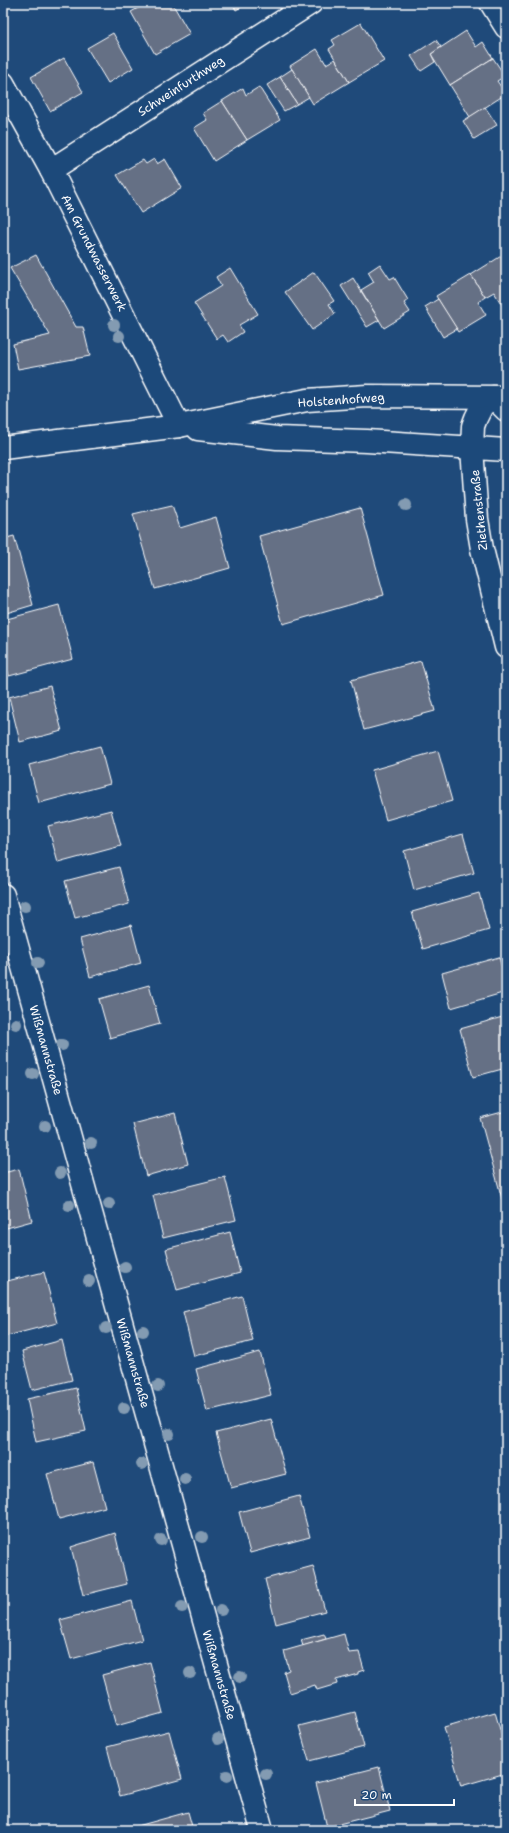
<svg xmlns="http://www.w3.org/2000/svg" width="509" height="1833" viewBox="0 0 509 1833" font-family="'Shantell Sans',sans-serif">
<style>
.building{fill:#656f85;stroke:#fff}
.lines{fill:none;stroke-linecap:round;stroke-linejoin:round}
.minor-casing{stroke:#fff;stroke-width:25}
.tertiary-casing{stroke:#fff;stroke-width:25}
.secondary-casing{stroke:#fff;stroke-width:25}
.minor{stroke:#1f4a7a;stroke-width:22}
.tertiary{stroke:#1f4a7a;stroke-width:22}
.secondary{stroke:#1f4a7a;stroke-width:22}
.tree{fill:#839bb2}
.labels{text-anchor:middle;stroke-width:3;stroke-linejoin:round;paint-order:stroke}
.street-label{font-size:12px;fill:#fff;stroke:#1f4a7a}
</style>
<rect width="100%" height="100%" fill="#1f4a7a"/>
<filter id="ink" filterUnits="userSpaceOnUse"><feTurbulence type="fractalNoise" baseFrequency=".025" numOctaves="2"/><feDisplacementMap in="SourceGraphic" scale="8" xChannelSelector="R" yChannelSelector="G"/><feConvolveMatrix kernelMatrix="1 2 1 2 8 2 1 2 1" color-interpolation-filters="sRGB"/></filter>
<g filter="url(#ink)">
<g class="building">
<polygon points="147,3 172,3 190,34 155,54 131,12"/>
<polygon points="232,3 248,3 236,10"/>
<polygon points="361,23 384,61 349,82 329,49 335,45 332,40"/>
<polygon points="466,31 476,47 483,42 493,58 450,85 431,54"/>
<polygon points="113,33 133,68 108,83 87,48"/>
<polygon points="436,40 441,47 431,54 435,62 421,71 411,56"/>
<polygon points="317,49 326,64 335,59 349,82 313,104 290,66"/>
<polygon points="64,58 83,92 50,111 31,77"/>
<polygon points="493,58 505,76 497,81 506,94 470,117 450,85"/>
<polygon points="292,69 309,97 297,104 280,77"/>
<polygon points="280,77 297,104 284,111 267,85"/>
<polygon points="259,87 280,120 247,140 222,101 243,88 246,95"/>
<polygon points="222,101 247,140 214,161 194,128 207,120 203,113"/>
<polygon points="485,107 497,125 474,139 463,121"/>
<polygon points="154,159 157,164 165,159 182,188 141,213 117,175 143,160 146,164"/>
<polygon points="506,187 506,197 502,190"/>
<polygon points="506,253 506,302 502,305 494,292 485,297 471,275"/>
<polygon points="36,255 76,327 83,327 90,356 18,369 13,344 50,335 10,268"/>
<polygon points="380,264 390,279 394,277 408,300 404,303 410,312 384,328 361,290 374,282 368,272"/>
<polygon points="230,268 258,314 239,325 243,332 228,342 223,335 217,339 194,303 221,286 216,277"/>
<polygon points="314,272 334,301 329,304 335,314 312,330 285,292"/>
<polygon points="471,275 485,297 478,302 486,315 458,332 436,296"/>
<polygon points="353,278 379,320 367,327 341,286"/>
<polygon points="438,299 457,329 443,337 425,307"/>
<polygon points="172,505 180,528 216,517 230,568 155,589 133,514"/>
<polygon points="360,508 384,595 283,624 259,536"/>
<polygon points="14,536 33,605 3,614 3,539"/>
<polygon points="59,605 73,659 9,676 3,653 3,620"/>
<polygon points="421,661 435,711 364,730 351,680"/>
<polygon points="50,686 62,731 20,742 9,697"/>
<polygon points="100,746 110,784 39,803 29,765"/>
<polygon points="438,751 452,801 386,820 372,770"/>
<polygon points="111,810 121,846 58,863 48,826"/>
<polygon points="463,834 474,873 414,890 404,851"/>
<polygon points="119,867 129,904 75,918 65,881"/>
<polygon points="479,893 489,930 423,949 412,912"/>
<polygon points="131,925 141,963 90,977 80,939"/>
<polygon points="499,957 506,984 506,992 451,1008 442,973"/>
<polygon points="149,985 160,1024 110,1038 99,999"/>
<polygon points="506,1016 506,1068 473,1077 460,1029"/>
<polygon points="506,1111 506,1198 502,1199 480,1118"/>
<polygon points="175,1113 188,1164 146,1176 133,1124"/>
<polygon points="3,1121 9,1144 3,1145"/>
<polygon points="19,1169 32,1221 3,1229 3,1173"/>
<polygon points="225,1177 236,1220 163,1238 153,1195"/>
<polygon points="506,1231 506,1245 502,1232"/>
<polygon points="230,1232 240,1273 177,1290 166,1249"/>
<polygon points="44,1272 57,1323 3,1337 3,1282"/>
<polygon points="242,1296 253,1341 194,1356 183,1312"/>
<polygon points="62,1340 72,1380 32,1390 22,1351"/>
<polygon points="260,1352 271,1395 207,1411 196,1369"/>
<polygon points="76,1388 86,1431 36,1442 27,1399"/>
<polygon points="271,1419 286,1474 231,1488 216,1433"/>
<polygon points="93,1462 105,1507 59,1519 47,1474"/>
<polygon points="299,1496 310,1537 250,1553 239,1512"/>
<polygon points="115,1533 127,1584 83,1595 71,1547"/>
<polygon points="313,1566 325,1611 276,1624 265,1579"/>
<polygon points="132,1601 142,1640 71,1659 60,1620"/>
<polygon points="324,1634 326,1639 303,1646 301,1640"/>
<polygon points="344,1634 349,1653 359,1652 364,1670 358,1672 358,1674 336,1680 337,1684 317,1690 315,1685 290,1693 284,1672 289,1670 284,1651"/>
<polygon points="150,1662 163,1713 116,1726 102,1675"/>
<polygon points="355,1712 364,1747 309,1761 299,1726"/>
<polygon points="495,1712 506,1751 506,1773 461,1786 444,1727"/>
<polygon points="169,1731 182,1779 120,1796 107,1747"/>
<polygon points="379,1767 390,1811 327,1827 316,1783"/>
<polygon points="188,1812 193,1830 135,1830 134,1827"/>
</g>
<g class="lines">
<defs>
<g id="minor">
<polyline points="491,3 506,27"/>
<polyline points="3,83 51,170 179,426"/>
<polyline points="51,170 311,3"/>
<polyline points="3,895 262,1830"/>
</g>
<polyline id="tertiary" points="506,410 493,397 482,406 476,418 473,426 472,448 477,519 482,549 506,647"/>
<g id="secondary">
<polyline points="198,429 277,438 367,441 506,450"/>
<polyline points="3,448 179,426 307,400 367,396 506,397"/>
</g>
</defs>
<use href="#minor" class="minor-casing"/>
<use href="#tertiary" class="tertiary-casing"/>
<use href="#secondary" class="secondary-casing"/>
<use href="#minor" class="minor"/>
<use href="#tertiary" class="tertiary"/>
<use href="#secondary" class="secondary"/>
</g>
<g class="tree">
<circle cx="114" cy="325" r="6"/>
<circle cx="119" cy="336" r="6"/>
<circle cx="406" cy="505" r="6"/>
<circle cx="25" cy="906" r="6"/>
<circle cx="38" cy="963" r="6"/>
<circle cx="16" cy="1024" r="6"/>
<circle cx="62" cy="1045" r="6"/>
<circle cx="33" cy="1074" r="6"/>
<circle cx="45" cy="1126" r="6"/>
<circle cx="91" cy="1143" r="6"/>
<circle cx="60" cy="1173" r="6"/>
<circle cx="109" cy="1204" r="6"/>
<circle cx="69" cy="1205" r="6"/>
<circle cx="125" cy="1267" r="6"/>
<circle cx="89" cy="1281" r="6"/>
<circle cx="106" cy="1328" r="6"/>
<circle cx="143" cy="1331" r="6"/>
<circle cx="158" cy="1386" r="6"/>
<circle cx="124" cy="1408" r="6"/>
<circle cx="169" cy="1434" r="6"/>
<circle cx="142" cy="1464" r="6"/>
<circle cx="185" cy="1479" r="6"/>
<circle cx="202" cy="1537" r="6"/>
<circle cx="161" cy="1540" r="6"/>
<circle cx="182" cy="1607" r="6"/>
<circle cx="221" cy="1610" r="6"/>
<circle cx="190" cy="1673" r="6"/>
<circle cx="240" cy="1677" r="6"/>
<circle cx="218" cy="1739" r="6"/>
<circle cx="266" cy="1774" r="6"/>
<circle cx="227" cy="1776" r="6"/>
</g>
</g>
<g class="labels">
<g class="street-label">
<text transform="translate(181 86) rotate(-33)" y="4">Schweinfurthweg</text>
<text transform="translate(94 253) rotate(63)" y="4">Am Grundwasserwerk</text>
<text transform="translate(341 400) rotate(-4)" y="4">Holstenhofweg</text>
<text transform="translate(479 510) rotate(-96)" y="4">Ziethenstraße</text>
<text transform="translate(46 1050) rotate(74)" y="4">Wißmannstraße</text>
<text transform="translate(133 1363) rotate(74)" y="4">Wißmannstraße</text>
<text transform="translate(219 1675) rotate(74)" y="4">Wißmannstraße</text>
</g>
</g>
<rect width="509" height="1833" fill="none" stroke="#1f4a7a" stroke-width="16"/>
<rect x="8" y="8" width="493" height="1817" fill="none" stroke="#fff" stroke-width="1.5" filter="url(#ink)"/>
<path d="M355 1799v6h99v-6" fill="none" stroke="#ffffff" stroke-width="2"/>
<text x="361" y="1799" font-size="12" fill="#ffffff" stroke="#1f4a7a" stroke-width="3" paint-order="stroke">20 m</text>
</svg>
